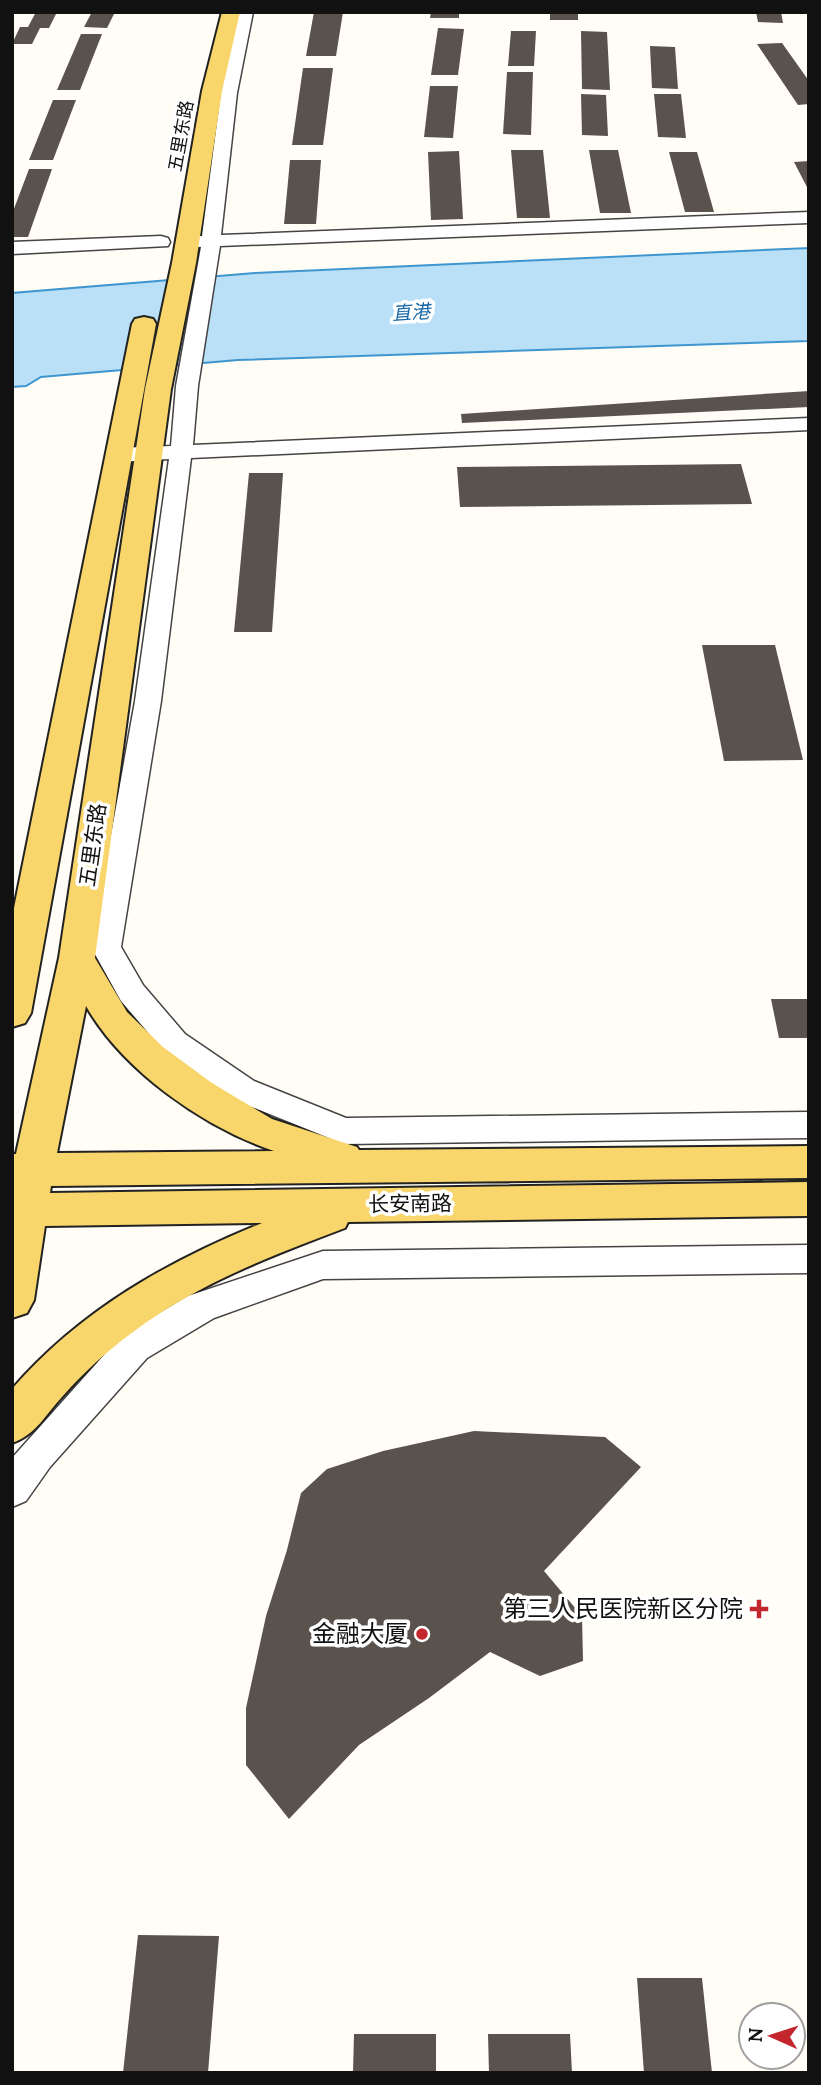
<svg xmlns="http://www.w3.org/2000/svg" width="821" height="2085" viewBox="0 0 821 2085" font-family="Lora,'Noto Sans SC',serif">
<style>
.water{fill:#b9e0f7;stroke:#3f96cf;stroke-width:2}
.building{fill:#5a524d}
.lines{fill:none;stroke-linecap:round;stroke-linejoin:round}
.street-casing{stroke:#444;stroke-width:3}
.primary-casing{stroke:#222;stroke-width:4}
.street{fill:#fff;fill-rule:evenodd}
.primary{fill:#f9d66b;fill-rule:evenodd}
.poi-dot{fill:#c4262e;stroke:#fff;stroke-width:2.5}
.labels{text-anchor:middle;stroke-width:7;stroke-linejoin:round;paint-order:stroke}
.far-street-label{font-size:18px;fill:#111;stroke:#fff}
.far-water-label{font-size:19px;font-style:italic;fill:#1768a6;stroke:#fff}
.street-label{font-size:21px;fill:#111;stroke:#fff}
.near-poi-label{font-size:24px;fill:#111;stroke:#fff;text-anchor:end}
</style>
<rect width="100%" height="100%" fill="#fffdf5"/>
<polygon class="water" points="809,248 809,341 238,360 41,377 26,386 12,387 12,293 255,273"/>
<g class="building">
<polygon points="36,12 57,12 49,28 40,28 32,44 12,44 20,27 28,27"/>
<polygon points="92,12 115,12 107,28 84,27"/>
<polygon points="314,12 343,12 336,56 306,56"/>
<polygon points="431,12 459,12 459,18 430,18"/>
<rect x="550" y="12" width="28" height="8"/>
<polygon points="756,12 781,12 783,23 758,22"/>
<polygon points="438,28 464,29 458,75 431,75"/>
<polygon points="511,31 536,31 534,66 508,66"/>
<polygon points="581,31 607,32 610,90 582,89"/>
<polygon points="81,34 102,34 80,90 57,90"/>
<polygon points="782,43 809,81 809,104 798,105 757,44"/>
<polygon points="650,46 675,47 678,89 652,88"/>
<polygon points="303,68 333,68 323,145 292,145"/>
<polygon points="507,72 533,72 531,135 503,134"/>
<polygon points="430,86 458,86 453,138 424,137"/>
<polygon points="581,94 606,95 608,136 582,135"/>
<polygon points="654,94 681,94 686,138 658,137"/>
<polygon points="53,100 76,100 53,160 29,160"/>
<polygon points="511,150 543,150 550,218 517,218"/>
<polygon points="589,150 618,150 631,213 600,213"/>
<polygon points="459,151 463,219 431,220 428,152"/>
<polygon points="669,152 697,152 714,212 685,212"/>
<polygon points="290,160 321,160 316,224 284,224"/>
<polygon points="809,161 809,191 794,162"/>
<polygon points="29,169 52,169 28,237 12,237 12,214"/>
<polygon points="809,391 809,407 462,423 461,414"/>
<polygon points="741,464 752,504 460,507 457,467"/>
<polygon points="249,473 283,473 272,632 234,632"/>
<polygon points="702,645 775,645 803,760 724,761"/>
<polygon points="771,999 809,999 809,1038 779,1038"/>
<polygon points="474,1431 605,1437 641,1467 544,1571 582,1616 583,1661 540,1676 490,1652 429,1698 359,1745 289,1819 246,1765 246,1708 266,1616 287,1550 301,1493 327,1469 383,1451"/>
<polygon points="138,1935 219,1936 208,2073 123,2073"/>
<polygon points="637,1978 702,1978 712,2073 644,2073"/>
<polygon points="354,2034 436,2034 436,2073 353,2073"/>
<polygon points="488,2034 570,2034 572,2073 489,2073"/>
</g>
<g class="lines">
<defs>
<g id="street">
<polygon points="238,12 253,12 237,93 221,235 809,212 809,223 220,246 198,386 193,445 809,418 809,430 191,458 161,701 121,947 143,985 185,1034 254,1081 346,1118 809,1112 809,1138 344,1144 232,1099 163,1050 121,1001 91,947 135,701 169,459 117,462 109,460 106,455 109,450 117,448 171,446 176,386 201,247 184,246 182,242 184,238 202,236 221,93"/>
<polygon points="161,236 168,238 170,242 168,246 12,254 12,242"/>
<polygon points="809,1245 809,1273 323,1279 214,1318 147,1358 50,1467 26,1501 12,1507 12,1458 121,1336 188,1296 323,1251"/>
</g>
<g id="primary">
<path d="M222,12H240L222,91L196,263L171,389L95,958L127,1012L163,1047L212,1083L272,1119L357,1147L359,1150L809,1146V1178L51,1186L50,1193L809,1182V1216L348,1222L345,1228C271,1256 197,1284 133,1332C108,1350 83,1373 62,1397C45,1415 37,1434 12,1443V1389C81,1310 166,1262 262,1223L45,1226L34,1300L27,1313L12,1318V1154H16L59,958L145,389L172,263L202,91ZM86,1006C123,1071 205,1128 274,1151L57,1153Z"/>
<polygon points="144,317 153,319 156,324 31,1013 25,1023 12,1027 12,918 132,324 135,319"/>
</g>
</defs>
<use href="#street" class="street-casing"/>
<use href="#primary" class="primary-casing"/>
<use href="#street" class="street"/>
<use href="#primary" class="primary"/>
</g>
<g class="poi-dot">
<path d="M755.5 1598.5h7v7h7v7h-7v7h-7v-7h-7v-7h7z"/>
<circle cx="422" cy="1634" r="7"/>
</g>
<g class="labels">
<g class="far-street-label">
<text transform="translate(181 136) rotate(-80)" y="6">五里东路</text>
</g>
<g class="far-water-label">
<text transform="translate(411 312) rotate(-4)" y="7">直港</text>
</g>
<g class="street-label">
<text transform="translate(93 845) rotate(-82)" y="7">五里东路</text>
<text transform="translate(410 1204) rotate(-1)" y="7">长安南路</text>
</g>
<g class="near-poi-label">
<text x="743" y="1617">第三人民医院新区分院</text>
<text x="408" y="1642">金融大厦</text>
</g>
</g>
<rect width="821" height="2085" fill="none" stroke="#111111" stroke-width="28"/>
<g transform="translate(772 2036) rotate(273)"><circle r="33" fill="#ffffff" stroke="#a0a0a0" stroke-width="2"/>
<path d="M0-5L12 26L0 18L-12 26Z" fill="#c4262e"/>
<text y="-10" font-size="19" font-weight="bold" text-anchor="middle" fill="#111111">N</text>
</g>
</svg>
